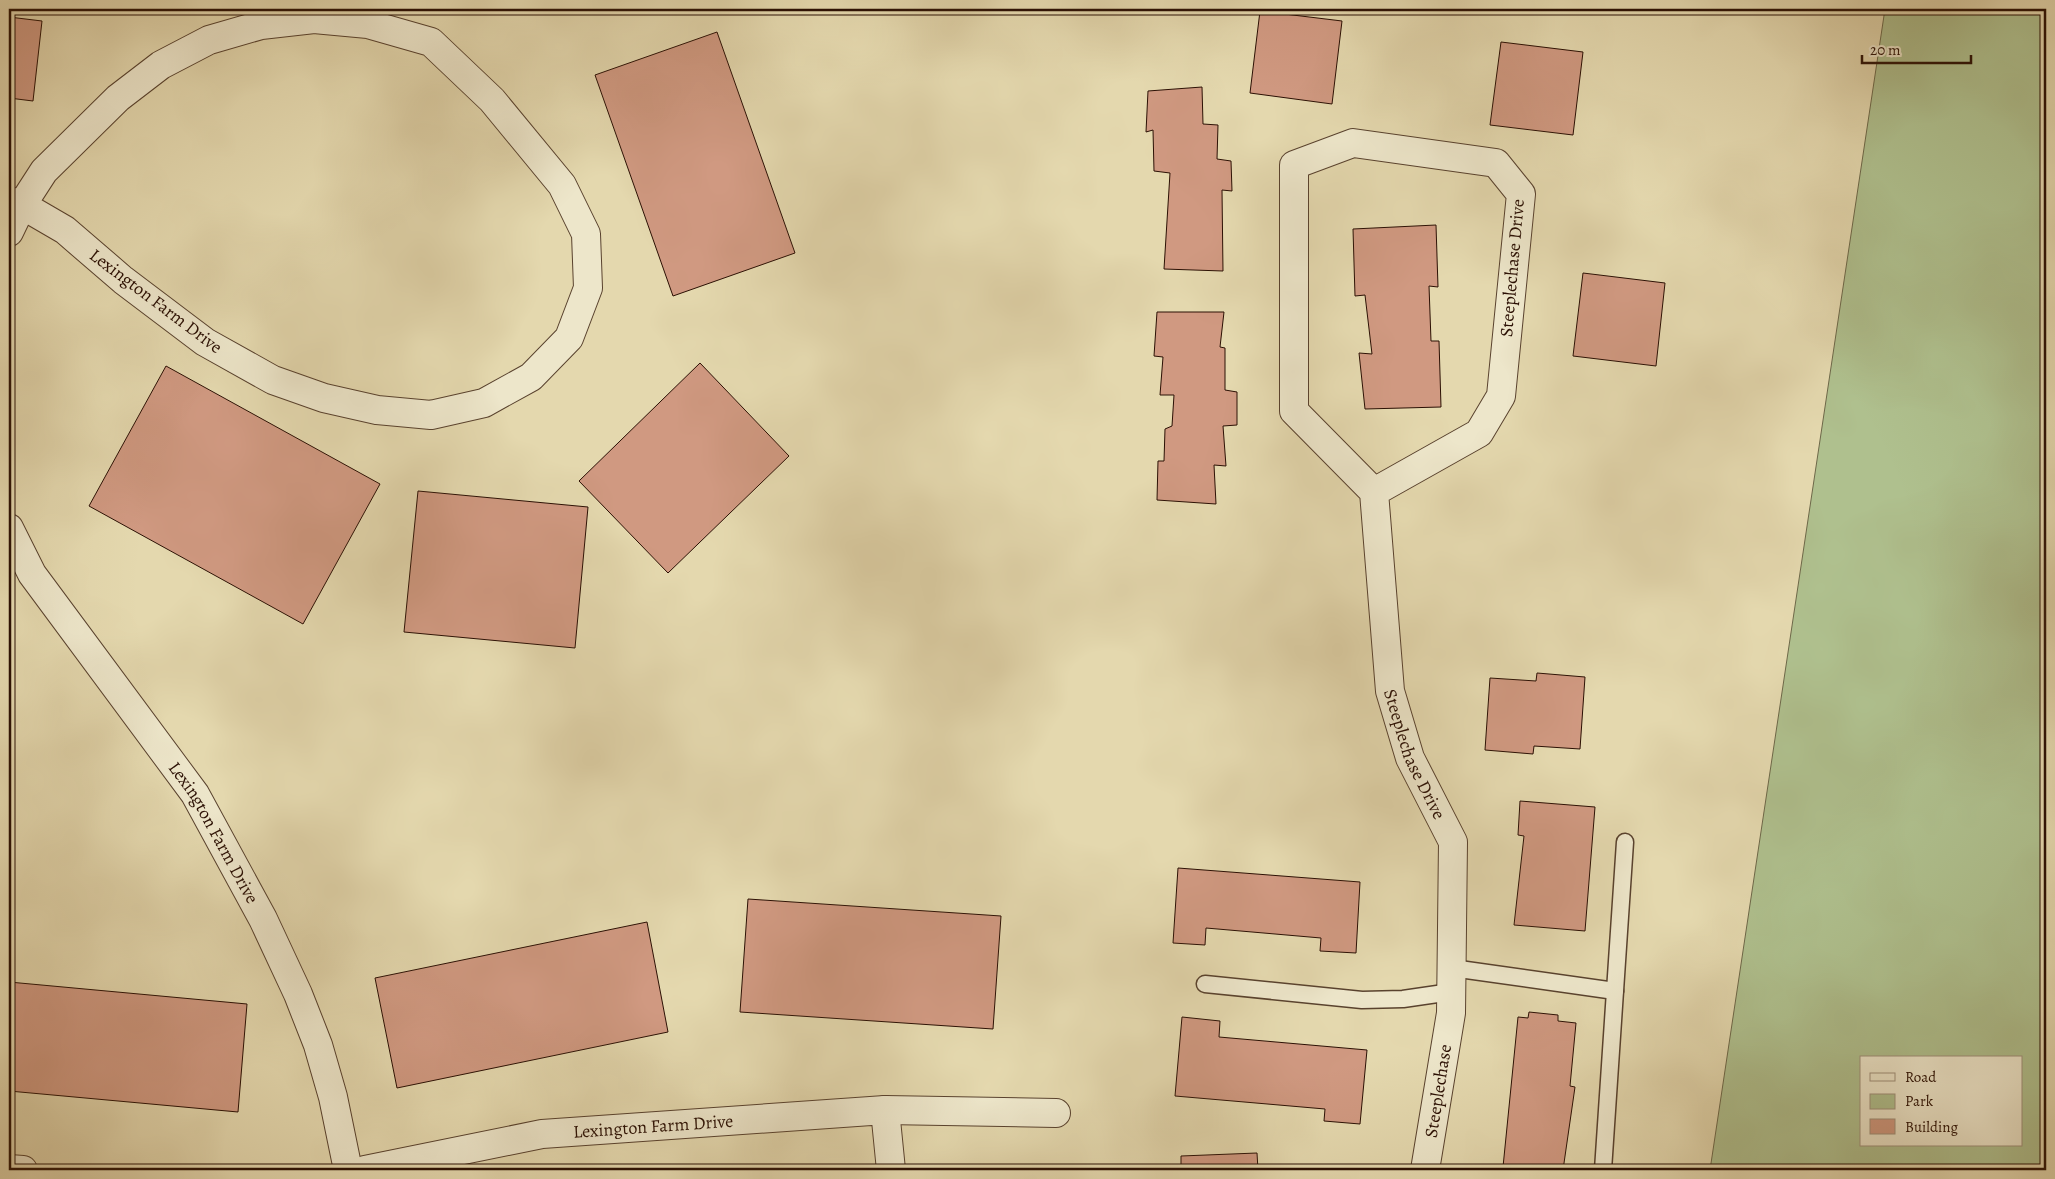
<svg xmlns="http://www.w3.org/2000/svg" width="2055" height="1179" viewBox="0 0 2055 1179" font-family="Alegreya,serif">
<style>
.green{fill:#afc08e;stroke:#6d6849;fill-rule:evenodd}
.building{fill:#d09981;stroke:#2b1004}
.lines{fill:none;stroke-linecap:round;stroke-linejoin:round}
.lane-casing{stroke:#59422e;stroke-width:19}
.street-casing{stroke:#59422e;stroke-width:30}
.lane{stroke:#ede6ca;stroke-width:16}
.street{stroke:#ede6ca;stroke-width:28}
.labels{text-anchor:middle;stroke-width:4;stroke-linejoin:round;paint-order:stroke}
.street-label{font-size:18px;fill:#2b1004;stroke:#ede6ca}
</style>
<rect width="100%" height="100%" fill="#e4d8ae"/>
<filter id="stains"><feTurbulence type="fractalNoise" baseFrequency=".004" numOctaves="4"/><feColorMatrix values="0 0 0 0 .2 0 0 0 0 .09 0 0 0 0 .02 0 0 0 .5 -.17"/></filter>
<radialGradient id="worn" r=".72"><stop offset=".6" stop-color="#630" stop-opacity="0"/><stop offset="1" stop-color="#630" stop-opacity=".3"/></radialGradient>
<path class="green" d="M1885,9H2046V1170H1710ZM1861,1058H2021V1145H1861Z"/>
<g class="building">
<polygon points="1260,11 1342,21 1332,104 1250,93"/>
<polygon points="9,17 42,21 33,101 9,98"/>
<polygon points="717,32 795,253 673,296 595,75"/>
<polygon points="1501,42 1583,52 1573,135 1490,125"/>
<polygon points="1202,87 1203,124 1218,125 1217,159 1231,161 1232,191 1222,190 1223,271 1164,269 1170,173 1154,171 1153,130 1146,132 1148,91"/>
<polygon points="1436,225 1438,287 1429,286 1431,341 1439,341 1441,407 1365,409 1359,353 1372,354 1365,295 1355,296 1353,229"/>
<polygon points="1583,273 1665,283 1656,366 1573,356"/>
<polygon points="1157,312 1224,312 1220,347 1225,348 1225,390 1237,392 1237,425 1223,426 1226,466 1214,465 1216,504 1157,500 1158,461 1164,461 1165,429 1172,426 1174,395 1160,395 1163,357 1154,356"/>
<polygon points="700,363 789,456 668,573 579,481"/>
<polygon points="166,366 380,484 303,624 89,506"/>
<polygon points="418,491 588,507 575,648 404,632"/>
<polygon points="1537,673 1585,677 1580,749 1534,746 1533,754 1485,750 1490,678 1536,681"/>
<polygon points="1520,801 1595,807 1585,931 1514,925 1524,836 1518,835"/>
<polygon points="1178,868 1360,882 1356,953 1320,951 1321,938 1206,928 1205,945 1173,943"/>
<polygon points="748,899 1001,916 993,1029 740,1012"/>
<polygon points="647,922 668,1032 397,1088 375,978"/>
<polygon points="9,982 247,1004 238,1112 9,1091"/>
<polygon points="1529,1012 1558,1015 1558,1021 1576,1023 1570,1086 1575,1087 1563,1170 1489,1170 1490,1166 1503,1167 1518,1017 1528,1018"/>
<polygon points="1182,1017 1220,1021 1219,1037 1367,1050 1360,1124 1324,1121 1325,1109 1175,1096"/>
<polygon points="1257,1153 1258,1170 1181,1170 1181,1156"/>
</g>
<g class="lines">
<defs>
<g id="lane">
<polyline points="1452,968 1615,991"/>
<polyline points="1205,984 1362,1000 1403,999 1451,992"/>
<polyline points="1603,1170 1625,842"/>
</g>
<g id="street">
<polygon points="314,19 368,24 431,42 492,100 562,185 586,234 588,288 569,338 531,377 484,403 431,415 377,410 324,398 273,380 205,342 123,280 65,230 22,205 44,171 118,98 161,65 209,40 261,25"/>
<polyline points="9,201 22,205 9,232"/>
<path id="s1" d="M1374,492L1294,411V165L1353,143L1496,163L1521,194L1501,396L1479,433L1374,492L1390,691L1410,758L1453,842L1451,1013L1425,1170"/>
<path id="s2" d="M9,528L32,574L195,794L263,919L298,994L318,1045L333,1097L348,1170"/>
<polyline points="885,1110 1056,1113"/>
<polyline points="9,1169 23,1170"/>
<path id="s3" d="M365,1170L542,1134L885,1110L891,1170"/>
</g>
</defs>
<use href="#lane" class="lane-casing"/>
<use href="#street" class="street-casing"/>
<use href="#lane" class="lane"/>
<use href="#street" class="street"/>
</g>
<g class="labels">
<g class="street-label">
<text transform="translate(1512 268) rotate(-85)" y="6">Steeplechase Drive</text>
<text transform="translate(156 301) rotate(37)" y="6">Lexington Farm Drive</text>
<text dy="6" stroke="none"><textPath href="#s1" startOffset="1241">Steeplechase Drive</textPath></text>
<text dy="6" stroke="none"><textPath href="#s2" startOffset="368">Lexington Farm Drive</textPath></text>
<text transform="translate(1438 1091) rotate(-81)" y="6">Steeplechase</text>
<text dy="6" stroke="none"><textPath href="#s3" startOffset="292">Lexington Farm Drive</textPath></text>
</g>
</g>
<rect width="2055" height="1179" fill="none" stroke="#e4d8ae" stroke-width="30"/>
<rect x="10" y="10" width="2035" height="1159" fill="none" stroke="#2b1004" stroke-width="2.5"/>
<rect x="15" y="15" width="2025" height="1149" fill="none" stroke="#2b1004"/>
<rect x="1860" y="1056" width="162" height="90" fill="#ede6ca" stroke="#9f907b"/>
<rect x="1870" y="1073" width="25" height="8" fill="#ede6ca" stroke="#9f907b"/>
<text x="1905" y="1082" font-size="15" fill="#2b1004">Road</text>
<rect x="1870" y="1094" width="25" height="15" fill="#afc08e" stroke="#9f907b"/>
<text x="1905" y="1106" font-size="15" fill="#2b1004">Park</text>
<rect x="1870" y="1119" width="25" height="15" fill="#d09981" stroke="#9f907b"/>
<text x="1905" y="1132" font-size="15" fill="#2b1004">Building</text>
<path d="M1862 55v8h109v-8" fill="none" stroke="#2b1004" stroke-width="2.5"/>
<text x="1870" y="55" font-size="15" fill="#2b1004" stroke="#ede6ca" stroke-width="4" paint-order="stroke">20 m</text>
<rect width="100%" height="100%" filter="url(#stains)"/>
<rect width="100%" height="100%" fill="url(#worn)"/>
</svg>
